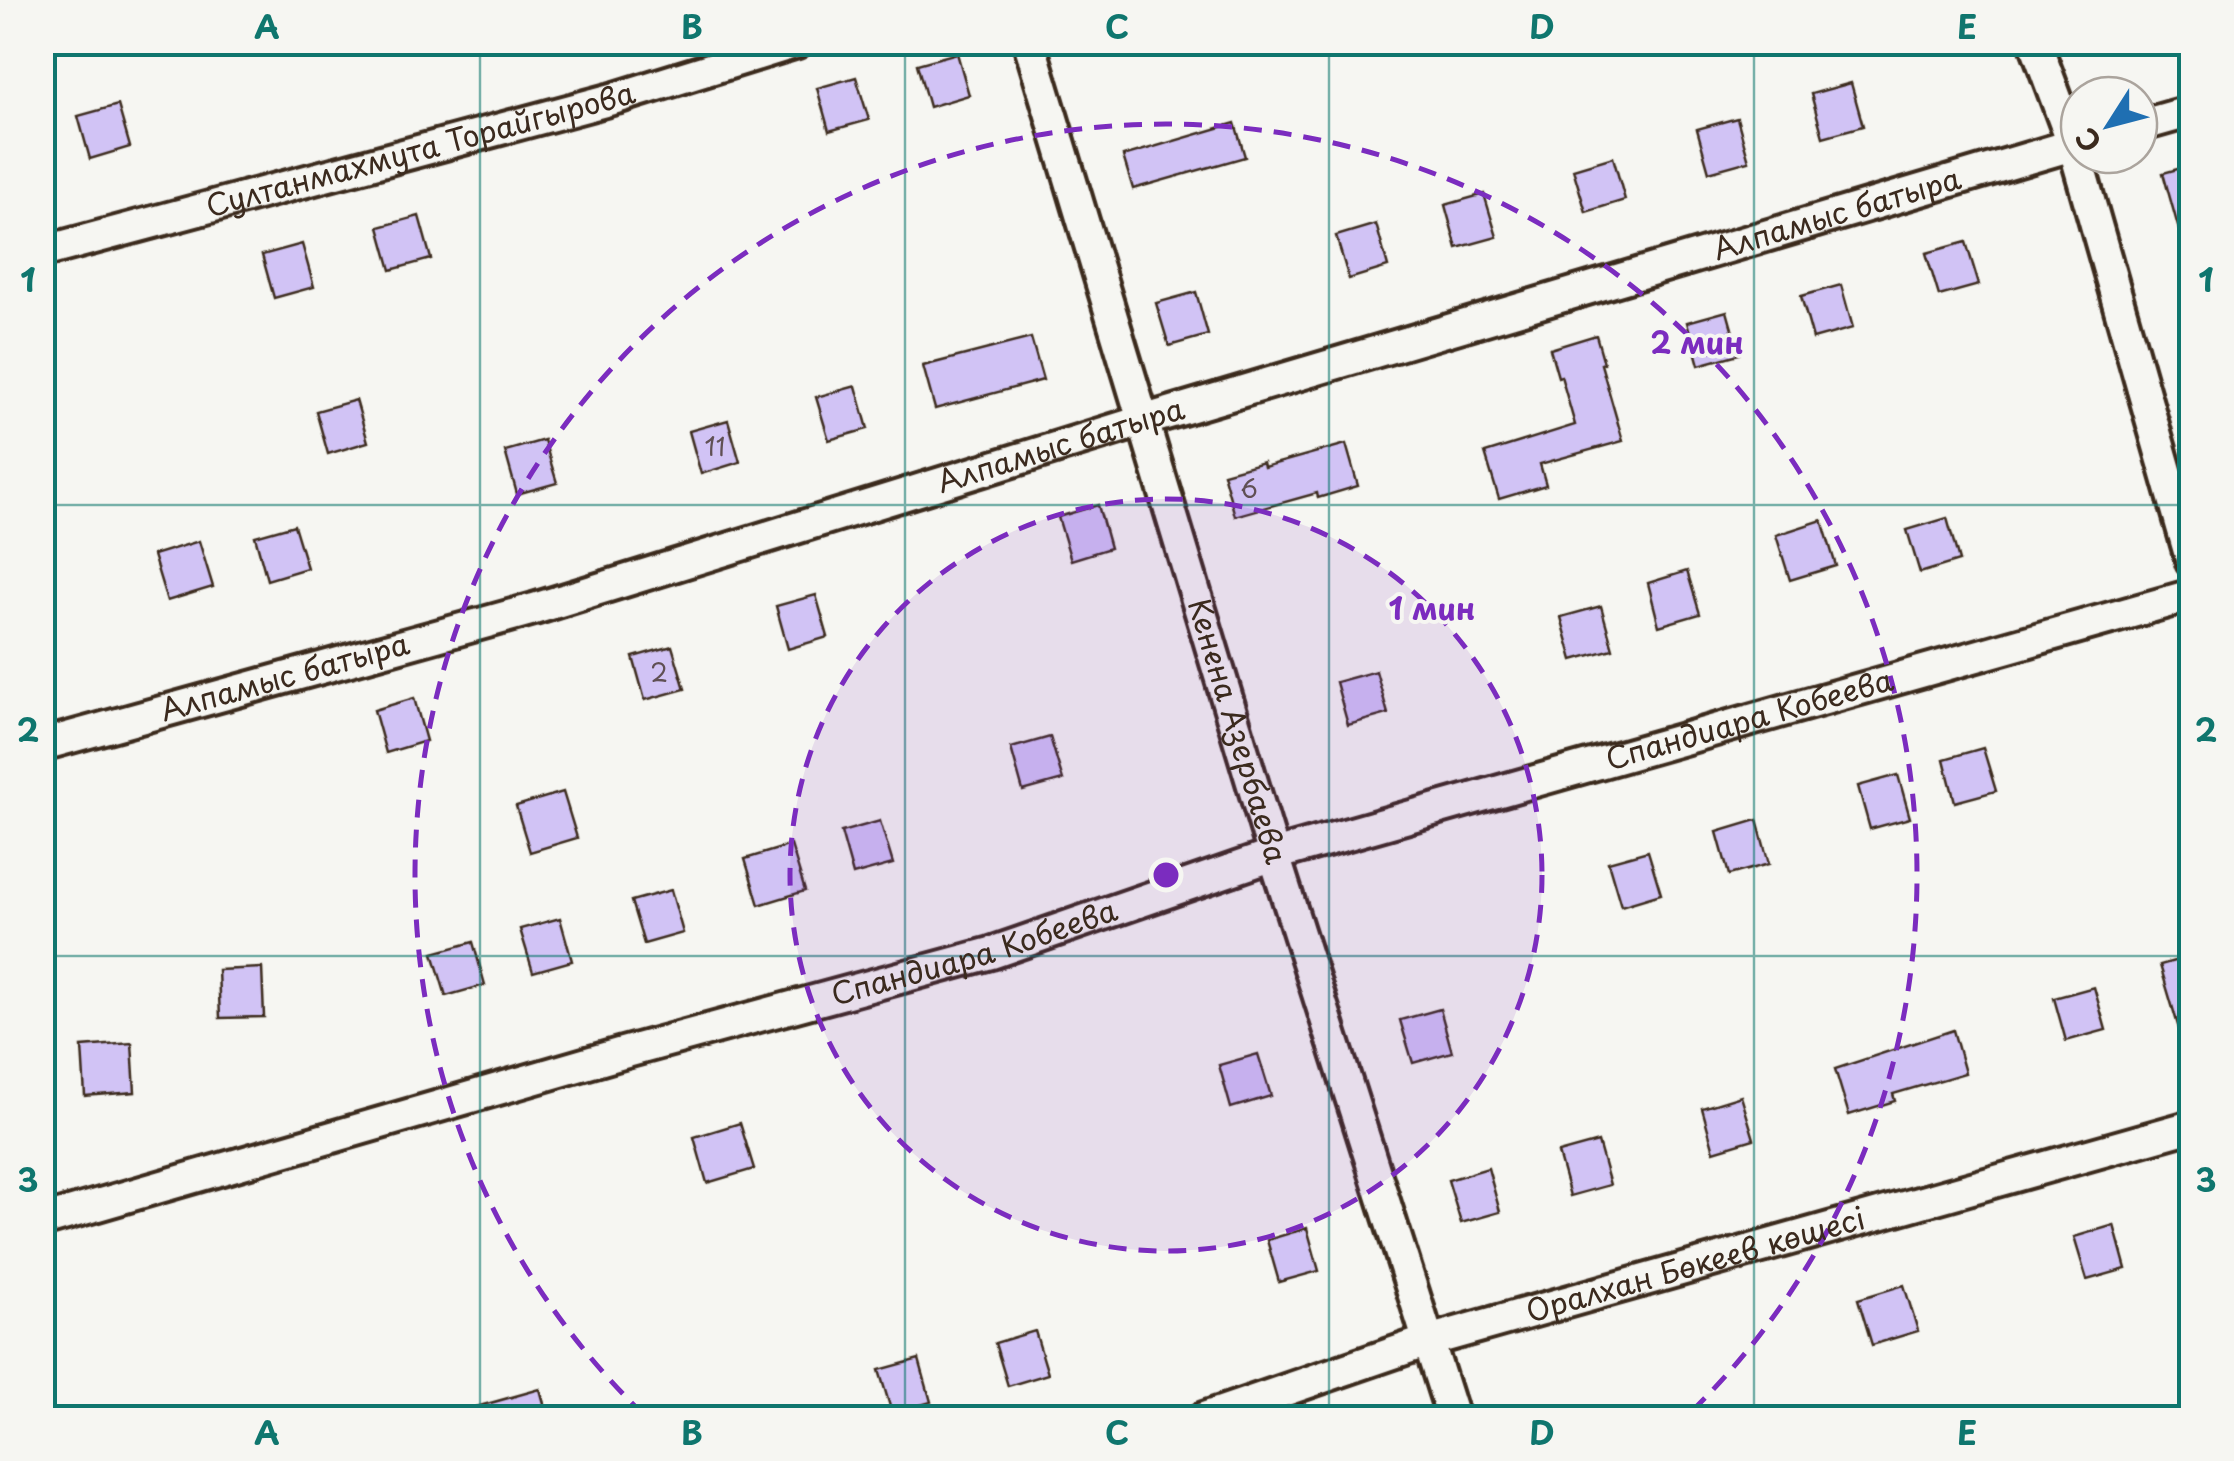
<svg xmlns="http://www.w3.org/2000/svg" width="2234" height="1461" viewBox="0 0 2234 1461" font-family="'Playpen Sans',sans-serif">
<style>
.building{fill:#d1c3f5;stroke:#3b2a1e;stroke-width:2.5}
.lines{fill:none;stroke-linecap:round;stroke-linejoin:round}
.minor-casing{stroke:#3b2a1e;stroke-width:38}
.minor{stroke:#f6f6f2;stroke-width:30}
.grid{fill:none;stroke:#0f766e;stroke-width:2.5;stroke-opacity:0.55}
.ring{fill:none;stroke:#7b2cbf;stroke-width:5;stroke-dasharray:18 12}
.labels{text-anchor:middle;stroke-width:8;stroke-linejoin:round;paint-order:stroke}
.number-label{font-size:25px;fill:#605054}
.street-label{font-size:30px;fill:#3b2a1e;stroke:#f6f6f2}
.centre{fill:#7b2cbf;stroke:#f6f6f2;stroke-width:5}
.ring-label{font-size:30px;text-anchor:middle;font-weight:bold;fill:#7b2cbf;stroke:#f6f6f2;stroke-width:8;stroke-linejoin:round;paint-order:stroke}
.neatline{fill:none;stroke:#0f766e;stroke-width:4}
.grid-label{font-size:32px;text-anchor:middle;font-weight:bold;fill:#0f766e}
</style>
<rect width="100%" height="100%" fill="#f6f6f2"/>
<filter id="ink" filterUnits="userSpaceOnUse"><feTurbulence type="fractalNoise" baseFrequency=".01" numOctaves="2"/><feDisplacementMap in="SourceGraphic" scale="20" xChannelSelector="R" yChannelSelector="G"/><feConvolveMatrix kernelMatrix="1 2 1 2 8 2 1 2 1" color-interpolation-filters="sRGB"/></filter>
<g filter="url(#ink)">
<g class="building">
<polygon points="957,53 969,95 929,107 917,64"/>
<polygon points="856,77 869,120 829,131 817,88"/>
<polygon points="1851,83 1863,126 1823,137 1811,94"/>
<polygon points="118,105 130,147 90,159 78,116"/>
<polygon points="1737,118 1749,161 1709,172 1697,129"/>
<polygon points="1235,123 1245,157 1133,189 1123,156"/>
<polygon points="1613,157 1625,200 1586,212 1573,169"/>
<polygon points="2192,165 2192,247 2184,248 2163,173"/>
<polygon points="1484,194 1497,237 1457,248 1445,205"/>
<polygon points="419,216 431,259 391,270 379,227"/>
<polygon points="1376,224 1388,267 1349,279 1336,236"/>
<polygon points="1966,242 1979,285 1939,296 1926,253"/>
<polygon points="302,244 314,287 274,298 262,255"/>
<polygon points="1841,285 1853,328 1813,339 1801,296"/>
<polygon points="1196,292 1208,335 1169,346 1156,303"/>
<polygon points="1727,311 1739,354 1699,365 1687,322"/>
<polygon points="1596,335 1604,363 1601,364 1623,441 1540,464 1546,485 1499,499 1485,453 1575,425 1561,376 1558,377 1550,349"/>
<polygon points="1031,338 1043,380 935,409 923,366"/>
<polygon points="856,386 868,429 829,440 816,397"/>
<polygon points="356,400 368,442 328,454 316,411"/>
<polygon points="728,420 740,462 701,474 689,431"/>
<polygon points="544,440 557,483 517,494 505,451"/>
<polygon points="1346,444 1358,486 1318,498 1317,493 1235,516 1223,473 1263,462 1264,467"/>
<polygon points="1098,505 1110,548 1071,560 1058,517"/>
<polygon points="1947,518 1959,561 1920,573 1907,530"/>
<polygon points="1822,520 1836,566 1790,580 1776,535"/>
<polygon points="294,525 307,568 267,580 255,536"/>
<polygon points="199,541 213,587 167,601 153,555"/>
<polygon points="1687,571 1700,614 1659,626 1648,583"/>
<polygon points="816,595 828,637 788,649 776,606"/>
<polygon points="1601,606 1613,649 1573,660 1561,617"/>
<polygon points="672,646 685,689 645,700 633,657"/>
<polygon points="1376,671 1388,714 1348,725 1336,682"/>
<polygon points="414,698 426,741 386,753 374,710"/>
<polygon points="1050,737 1063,780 1023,791 1011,748"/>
<polygon points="1983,748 1996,791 1955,802 1944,759"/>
<polygon points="1898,775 1910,818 1870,829 1858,786"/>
<polygon points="563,792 577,838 530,852 516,806"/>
<polygon points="1757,820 1769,864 1729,875 1717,832"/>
<polygon points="880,821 893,864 853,875 841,832"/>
<polygon points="791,845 805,891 759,905 745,859"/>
<polygon points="1648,851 1661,894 1621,906 1608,862"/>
<polygon points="671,890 683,933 644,944 631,901"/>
<polygon points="560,918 572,961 533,972 520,929"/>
<polygon points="473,942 485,985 446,996 433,953"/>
<polygon points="2192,956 2192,1048 2185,1049 2160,965"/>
<polygon points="262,968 264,1017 220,1018 218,970"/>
<polygon points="2094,987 2106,1030 2066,1041 2054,998"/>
<polygon points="1440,1009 1452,1052 1413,1063 1400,1020"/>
<polygon points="1953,1030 1965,1073 1893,1094 1895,1101 1849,1115 1835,1069"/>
<polygon points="132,1043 135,1092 85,1096 82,1047"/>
<polygon points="1258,1054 1271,1096 1231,1108 1219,1065"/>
<polygon points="1741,1096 1754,1139 1714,1151 1702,1108"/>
<polygon points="740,1123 754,1169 707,1183 694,1137"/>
<polygon points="1598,1142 1610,1185 1570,1196 1558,1153"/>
<polygon points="1488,1168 1500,1212 1461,1223 1448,1180"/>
<polygon points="2114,1225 2126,1269 2087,1280 2074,1237"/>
<polygon points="1307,1228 1319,1271 1279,1282 1267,1240"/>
<polygon points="1904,1285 1918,1331 1872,1345 1858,1299"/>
<polygon points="1035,1331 1048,1374 1008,1386 995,1343"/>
<polygon points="919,1359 931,1402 892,1413 879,1370"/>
<polygon points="540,1389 548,1418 463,1418 462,1411"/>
</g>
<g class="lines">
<defs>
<g id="minor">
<path id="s1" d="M1029,42L1274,855L1453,1418"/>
<polyline points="2035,42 2073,144 2192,562"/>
<polyline points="2139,126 2192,111"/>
<path id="s2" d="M42,252L616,98L797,42"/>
<path id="s3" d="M42,745L534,609L1142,421L2079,143"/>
<path id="s4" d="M42,1221L619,1054L991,953L1274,855L2192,595"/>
<path id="s5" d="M1204,1418L1428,1341L2192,1126"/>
</g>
</defs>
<use href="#minor" class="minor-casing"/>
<use href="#minor" class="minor"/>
</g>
</g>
<path class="grid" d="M480,42V1418M905,42V1418M1329,42V1418M1754,42V1418M42,505H2192M42,956H2192"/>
<circle cx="1166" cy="875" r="376" fill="#7b2cbf" fill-opacity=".12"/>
<g class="ring">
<circle cx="1166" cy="875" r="376"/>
<path d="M644 1415A751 751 0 1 1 1688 1415"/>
</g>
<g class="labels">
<g class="number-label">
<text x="715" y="456">11</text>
<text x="1249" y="498">6</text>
<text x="659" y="682">2</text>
</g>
<g class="street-label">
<text dy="10" stroke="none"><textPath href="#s2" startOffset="392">Султанмахмута Торайгырова</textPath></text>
<text dy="10" stroke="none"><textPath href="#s3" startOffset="1872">Алпамыс батыра</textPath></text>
<text dy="10" stroke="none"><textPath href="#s3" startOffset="1062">Алпамыс батыра</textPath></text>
<text dy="10" stroke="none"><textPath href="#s3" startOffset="252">Алпамыс батыра</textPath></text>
<text dy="10" stroke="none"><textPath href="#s4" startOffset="1780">Спандиара Кобеева</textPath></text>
<text dy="10" stroke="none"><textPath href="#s1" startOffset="720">Кенена Азербаева</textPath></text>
<text dy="10" stroke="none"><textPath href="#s4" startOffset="970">Спандиара Кобеева</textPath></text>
<text dy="10" stroke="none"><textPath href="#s5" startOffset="515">Оралхан Бөкеев көшесі</textPath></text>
</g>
</g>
<circle cx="1166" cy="875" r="15" class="centre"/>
<g class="ring-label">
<text x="1697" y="354">2 мин</text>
<text x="1432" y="620">1 мин</text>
</g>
<rect width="2234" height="1461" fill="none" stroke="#f6f6f2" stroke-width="110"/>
<g transform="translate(2109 125) rotate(234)"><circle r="48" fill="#f6f6f2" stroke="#aba49d" stroke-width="2.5"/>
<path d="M0-8L18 38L0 25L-18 38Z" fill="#1f6fb2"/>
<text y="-15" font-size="28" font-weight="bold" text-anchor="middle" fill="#3b2a1e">С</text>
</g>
<rect x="55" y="55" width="2124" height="1351" class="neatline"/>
<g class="grid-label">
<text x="267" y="39">A</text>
<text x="692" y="39">B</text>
<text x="1117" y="39">C</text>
<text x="1542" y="39">D</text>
<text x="1967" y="39">E</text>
<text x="28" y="292">1</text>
<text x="2206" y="292">1</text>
<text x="28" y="742">2</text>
<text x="2206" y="742">2</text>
<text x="28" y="1192">3</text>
<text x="2206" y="1192">3</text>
<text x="267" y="1445">A</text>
<text x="692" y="1445">B</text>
<text x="1117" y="1445">C</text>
<text x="1542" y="1445">D</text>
<text x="1967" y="1445">E</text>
</g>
</svg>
